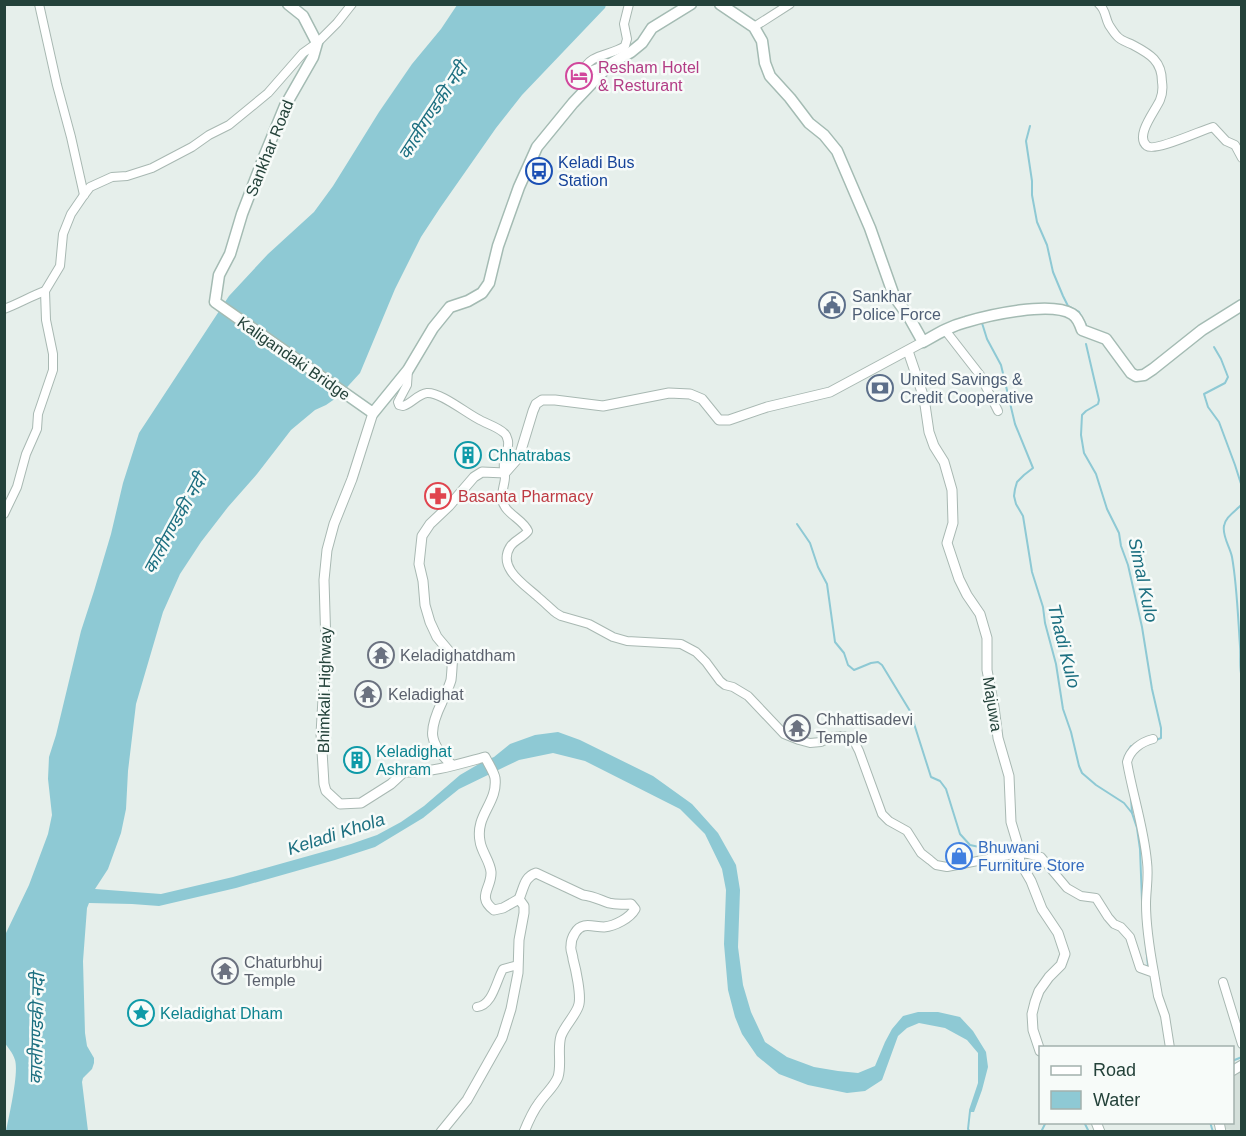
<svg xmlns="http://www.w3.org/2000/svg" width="1246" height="1136" viewBox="0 0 1246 1136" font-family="Arial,'Noto Sans Devanagari',sans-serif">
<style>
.built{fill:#d4dfda}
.water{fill:#8ec9d4}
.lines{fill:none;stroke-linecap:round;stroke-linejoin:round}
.stream{stroke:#8ec9d4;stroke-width:2}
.minor-casing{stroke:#a8b8b2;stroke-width:10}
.tertiary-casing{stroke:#a8b8b2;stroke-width:11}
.secondary-casing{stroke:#a4bbb3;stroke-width:13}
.minor{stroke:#fff;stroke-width:8}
.tertiary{stroke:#fff;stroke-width:9}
.secondary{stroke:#fff;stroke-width:10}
.labels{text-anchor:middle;stroke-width:5;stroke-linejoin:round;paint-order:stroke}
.hotel-label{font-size:16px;fill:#b23c85;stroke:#f7fbf9;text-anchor:start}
.street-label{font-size:16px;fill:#24423a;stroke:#f7fbf9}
.transit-label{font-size:16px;fill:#164399;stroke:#f7fbf9;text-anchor:start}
.service-label{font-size:16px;fill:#4e5e75;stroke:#f7fbf9;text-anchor:start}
.culture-label{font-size:16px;fill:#0d838f;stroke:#f7fbf9;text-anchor:start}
.health-label{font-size:16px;fill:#be3a42;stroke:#f7fbf9;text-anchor:start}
.worship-label{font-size:16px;fill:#5b616d;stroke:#f7fbf9;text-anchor:start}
.shop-label{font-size:16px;fill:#366cbe;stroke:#f7fbf9;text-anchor:start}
.water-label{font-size:18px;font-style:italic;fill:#1c6f80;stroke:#f7fbf9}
</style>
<rect width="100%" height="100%" fill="#e6efeb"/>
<polygon class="built" points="1241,1067 1241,1131 1223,1129 1222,1123 1232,1122 1233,1072"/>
<path class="water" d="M457,5H606L605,8L522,95L496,128L440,208L421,237L395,289L360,373L339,396L326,405L315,410L291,430L257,474L228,507L201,542L180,574L163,612L136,704L128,771L126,809L121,833L108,869L95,889L161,894L233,877L351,844L377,835L401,822L424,806L460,775L484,761L494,757L510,744L535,735L558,732L580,740L653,776L692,804L718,833L736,865L740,890L738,947L743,985L751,1012L765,1042L787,1057L814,1067L838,1071L858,1073L875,1066L885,1042L892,1029L903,1016L918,1012H938L960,1017L973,1031L986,1052L988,1067L982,1090L974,1112H970L969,1110L978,1083V1053L967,1040L945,1028L919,1023L907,1028L898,1036L882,1080L865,1091L847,1093L808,1085L779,1074L757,1056L742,1034L735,1017L728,990L724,944L726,890L722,869L705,834L680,809L585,761L553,753L519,760L459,789L423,818L375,847L335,860L236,888L159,906L132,904L89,903L87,908L83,961L85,1033L87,1046L94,1058V1063L92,1069L83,1078L82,1082L88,1131H6C9,1116 19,1073 15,1060C13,1053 8,1048 5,1043L4,943L6,933L29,885L48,834L52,815L48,779L49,757L56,735L81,631L94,591L111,534L123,483L139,433L229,296L268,254L314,212L333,186L379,112L412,64L441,29Z"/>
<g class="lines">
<g class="stream">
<polyline points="1030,126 1026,141 1032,181 1032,195 1037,222 1047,245 1053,272 1063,296 1068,306 1079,312 1086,325"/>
<polyline points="982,323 987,339 1001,365 1015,424 1033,468 1024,475 1017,482 1015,489 1014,496 1016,504 1023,516 1032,572 1043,607 1045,623 1056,664 1063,709 1071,732 1079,766 1082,773 1096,785 1124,803 1132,813 1137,828 1140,849 1142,901"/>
<polyline points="1086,344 1099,400 1098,404 1086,411 1082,415 1081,435 1084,453 1096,474 1107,509 1119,533 1121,546 1128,565 1142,627 1152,689 1161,728 1161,738 1156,740"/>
<polyline points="1214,347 1221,359 1228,377 1225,383 1204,394 1208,407 1219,422 1235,465 1242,487"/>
<path d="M1242,504C1236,511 1225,517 1224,526C1222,536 1230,547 1232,557C1237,585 1238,618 1240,646C1241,657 1239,667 1242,679"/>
<polyline points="797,524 810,543 818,567 827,584 835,642 844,653 848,665 854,670 871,663 878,662 882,665 910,711 931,777 940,781 946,789 960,834 970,845 1002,852 1010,851"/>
<polyline points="1124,763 1126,754 1131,746 1134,746"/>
<polyline points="1131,798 1132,813"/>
<polyline points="1145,936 1148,966"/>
<polyline points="1232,1061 1242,1057"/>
<polyline points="970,1111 968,1129 970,1132"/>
<polyline points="1084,1122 1089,1132"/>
<polyline points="1210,1122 1213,1132"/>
<polyline points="1041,1132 1046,1122"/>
</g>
<defs>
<g id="minor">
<polyline points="39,4 57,85 71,137 84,195"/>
<path d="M1099,4C1106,10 1105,18 1109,25C1111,28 1114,33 1117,36C1121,41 1127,42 1133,45C1150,54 1162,61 1162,82C1163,88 1162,95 1160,100C1156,110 1134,136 1147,146C1155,152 1202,130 1213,127L1226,141L1235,145L1242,158"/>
<polyline points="754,27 790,4"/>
<path d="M608,64L585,73L583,72C589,53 611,56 625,46L627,39L624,24L629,4"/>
<path d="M4,309C18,304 31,296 45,291"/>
<polyline points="945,330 980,375 998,411"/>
<path d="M408,370L407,385L398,402L399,405L403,406C411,404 418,394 427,393C441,392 467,414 480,420C487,424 498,427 504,433C507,435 507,438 508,441C509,450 506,455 504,463C503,468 505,472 505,477C505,484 501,492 502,500C505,514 523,519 528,531C523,538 514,540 510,547C497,568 525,585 538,597C544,602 550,608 556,613L561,616L589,624L613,637L627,641L681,644L696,652L706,662L720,681L725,685L733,687L748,696L784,734L799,740L810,743L821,742L831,737L840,736L852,737L859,751L882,814L889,821L907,831L921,853L930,860L936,865L947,867L1019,853L1028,854L1041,857L1067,888L1081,896L1096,898L1108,917L1114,924L1121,927L1130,937L1140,968L1154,973L1158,996L1165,1016L1170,1048"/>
<polyline points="4,514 17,487 26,454 37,429 38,414 53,370 53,354 46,320 45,291 60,266 63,234 71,214 84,195 90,187 112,177 127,176 152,168 192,147 209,135 229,125 268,93 303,53 317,43 337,23 352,4"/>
<path d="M1153,739C1141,742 1130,750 1127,762C1133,796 1144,828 1147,862C1149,877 1146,890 1146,904C1146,927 1150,951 1154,973"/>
<polyline points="1223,982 1242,1044"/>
<path d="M477,1007C493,1005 496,981 503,969L518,965"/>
</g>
<g id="tertiary">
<polyline points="908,351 924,398 929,432 934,446 944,462 952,490 953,523 947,543 959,579 967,595 980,614 987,638 987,670 994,707 998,738 1009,776 1011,822 1017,842 1020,862 1031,881 1042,909 1058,933 1065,954 1061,965 1049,977 1039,991 1035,1002 1032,1014 1033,1030 1040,1051"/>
<path d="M373,413L352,479L334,524L327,550L324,580L326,646L321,734L324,784L326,791L340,804L361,803L391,784L404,772C431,773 459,764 485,757C488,763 494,772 495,778C498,803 475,815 480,841C481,851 490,861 491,872C492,888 476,897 494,910L503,908L519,899C524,888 524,877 536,873L583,895C593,896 600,900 609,903C617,905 623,904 631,904L635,909C630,918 615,926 604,927C593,927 582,921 575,933C573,936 571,941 571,946C570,950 573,955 573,959C576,970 581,994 579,1004C577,1014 565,1025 561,1036C557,1049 562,1064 558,1077C554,1087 545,1094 539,1103C533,1111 528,1122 524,1132"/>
<path d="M452,765C428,743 428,731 442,702C445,695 449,687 451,680C452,672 452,664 453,656L437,637L430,622L425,605L423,581L419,564L422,536L430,524L449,506L474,477L482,472L505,473L519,457L533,411L536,404L542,400H555L603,406L669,393L690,394L702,399L719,420H729L767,407L830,392L923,342"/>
<polyline points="1232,1071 1242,1065"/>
<polyline points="1096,1122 1100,1132"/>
<polyline points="1219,1122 1221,1132"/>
<polyline points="441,1132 467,1100 502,1038 511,1009 518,973 519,940 524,913 524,906 519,899"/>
</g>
<g id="secondary">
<polyline points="288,4 303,16 317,43 313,57 285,106 264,157 242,214 230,254 219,275 215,302 373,413 408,370 433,328 450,307 468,301 482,293 489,283 498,246 519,187 537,147 573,103 610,64 631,52 642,43 652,28 691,4"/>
<path d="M720,4L754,27L762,41L765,63L770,76L790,98L809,123L824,135L837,151L870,228L894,296L909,317L923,342C937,334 950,326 966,322C989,315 1051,301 1072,314C1077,317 1080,324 1082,330L1106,339L1131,373L1136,376L1144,375L1153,369L1202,330L1242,305"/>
</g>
</defs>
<use href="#minor" class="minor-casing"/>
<use href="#tertiary" class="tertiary-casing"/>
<use href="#secondary" class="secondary-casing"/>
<use href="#minor" class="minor"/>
<use href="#tertiary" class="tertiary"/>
<use href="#secondary" class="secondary"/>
</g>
<defs>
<symbol id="hotel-ring" viewBox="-11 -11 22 22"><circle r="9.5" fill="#f7fbf9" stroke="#d1479c" stroke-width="1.5"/><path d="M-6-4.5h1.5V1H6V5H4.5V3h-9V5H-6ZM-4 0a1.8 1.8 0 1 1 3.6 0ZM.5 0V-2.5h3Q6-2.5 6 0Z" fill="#d1479c"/></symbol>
<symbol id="bus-ring" viewBox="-11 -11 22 22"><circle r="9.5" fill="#f7fbf9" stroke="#1a4fb4" stroke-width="1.5"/><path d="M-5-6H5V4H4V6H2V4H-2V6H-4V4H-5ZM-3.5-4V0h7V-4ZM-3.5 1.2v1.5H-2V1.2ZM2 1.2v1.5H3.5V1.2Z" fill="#1a4fb4"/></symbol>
<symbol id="civic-ring" viewBox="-11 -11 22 22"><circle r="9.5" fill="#f7fbf9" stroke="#5c6f8a" stroke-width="1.5"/><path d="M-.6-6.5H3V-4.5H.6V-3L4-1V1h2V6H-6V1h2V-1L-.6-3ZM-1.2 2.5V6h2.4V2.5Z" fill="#5c6f8a"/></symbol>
<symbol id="bank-ring" viewBox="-11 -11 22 22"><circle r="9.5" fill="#f7fbf9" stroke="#5c6f8a" stroke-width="1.5"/><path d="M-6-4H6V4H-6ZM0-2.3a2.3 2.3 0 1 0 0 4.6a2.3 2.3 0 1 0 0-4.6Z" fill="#5c6f8a"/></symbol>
<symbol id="building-ring" viewBox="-11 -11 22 22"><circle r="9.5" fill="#f7fbf9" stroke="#0f9aa8" stroke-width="1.5"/><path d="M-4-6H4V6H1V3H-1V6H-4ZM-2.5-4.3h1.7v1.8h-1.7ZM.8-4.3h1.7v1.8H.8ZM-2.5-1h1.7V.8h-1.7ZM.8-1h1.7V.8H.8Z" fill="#0f9aa8"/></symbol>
<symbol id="pharmacy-ring" viewBox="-11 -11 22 22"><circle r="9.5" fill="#f7fbf9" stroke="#e0444e" stroke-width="1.5"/><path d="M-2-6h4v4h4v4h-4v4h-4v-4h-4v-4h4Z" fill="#e0444e"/></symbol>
<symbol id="temple-ring" viewBox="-11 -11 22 22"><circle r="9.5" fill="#f7fbf9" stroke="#6b7280" stroke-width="1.5"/><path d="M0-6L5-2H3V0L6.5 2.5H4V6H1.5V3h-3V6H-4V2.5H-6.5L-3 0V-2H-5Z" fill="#6b7280"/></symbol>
<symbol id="shop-ring" viewBox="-11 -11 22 22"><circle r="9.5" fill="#f7fbf9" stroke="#3f7fe0" stroke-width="1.5"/><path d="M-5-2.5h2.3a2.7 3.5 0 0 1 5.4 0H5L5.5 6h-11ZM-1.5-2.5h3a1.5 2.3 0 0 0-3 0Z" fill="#3f7fe0"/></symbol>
<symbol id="sight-ring" viewBox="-11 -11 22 22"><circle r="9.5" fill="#f7fbf9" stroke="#0f9aa8" stroke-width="1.5"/><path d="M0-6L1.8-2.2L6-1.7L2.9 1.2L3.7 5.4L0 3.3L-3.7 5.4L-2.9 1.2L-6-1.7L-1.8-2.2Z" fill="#0f9aa8"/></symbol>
</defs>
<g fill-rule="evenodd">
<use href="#hotel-ring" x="564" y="61" width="30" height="30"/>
<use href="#bus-ring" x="524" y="156" width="30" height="30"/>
<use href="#civic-ring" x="817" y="290" width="30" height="30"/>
<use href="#bank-ring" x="865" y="373" width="30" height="30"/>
<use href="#building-ring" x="453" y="440" width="30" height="30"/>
<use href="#pharmacy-ring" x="423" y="481" width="30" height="30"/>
<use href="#temple-ring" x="366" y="640" width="30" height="30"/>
<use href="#temple-ring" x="353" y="679" width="30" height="30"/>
<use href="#temple-ring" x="782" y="713" width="30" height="30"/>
<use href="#building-ring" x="342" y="745" width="30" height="30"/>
<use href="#shop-ring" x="944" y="841" width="30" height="30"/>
<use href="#temple-ring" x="210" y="956" width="30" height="30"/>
<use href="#sight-ring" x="126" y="998" width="30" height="30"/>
</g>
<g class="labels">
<g class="hotel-label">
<text x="598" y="73">Resham Hotel<tspan x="598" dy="18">&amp; Resturant</tspan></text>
</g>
<g class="street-label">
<text transform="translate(269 148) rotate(-68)" y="6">Sankhar Road</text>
<text transform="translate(294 358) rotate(35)" y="6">Kaligandaki Bridge</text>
<text transform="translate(324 690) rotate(-89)" y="6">Bhimkali Highway</text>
<text transform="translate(993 704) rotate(81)" y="6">Majuwa</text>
</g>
<g class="transit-label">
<text x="558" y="168">Keladi Bus<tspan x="558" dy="18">Station</tspan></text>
</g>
<g class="service-label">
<text x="852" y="302">Sankhar<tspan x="852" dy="18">Police Force</tspan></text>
<text x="900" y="385">United Savings &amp;<tspan x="900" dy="18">Credit Cooperative</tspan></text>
</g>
<g class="culture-label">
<text x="488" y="461">Chhatrabas</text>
<text x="376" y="757">Keladighat<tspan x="376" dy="18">Ashram</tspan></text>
<text x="160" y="1019">Keladighat Dham</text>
</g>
<g class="health-label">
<text x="458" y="502">Basanta Pharmacy</text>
</g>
<g class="worship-label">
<text x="400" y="661">Keladighatdham</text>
<text x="388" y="700">Keladighat</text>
<text x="816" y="725">Chhattisadevi<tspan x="816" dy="18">Temple</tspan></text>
<text x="244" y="968">Chaturbhuj<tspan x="244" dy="18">Temple</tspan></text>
</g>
<g class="shop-label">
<text x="978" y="853">Bhuwani<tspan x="978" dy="18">Furniture Store</tspan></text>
</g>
<g class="water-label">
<text transform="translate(433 111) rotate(-57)" y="6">कालीगण्डकी नदी</text>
<text transform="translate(175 524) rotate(-61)" y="6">कालीगण्डकी नदी</text>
<text transform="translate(1143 580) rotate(78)" y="6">Simal Kulo</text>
<text transform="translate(1064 646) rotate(76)" y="6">Thadi Kulo</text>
<text transform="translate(336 834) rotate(-18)" y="6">Keladi Khola</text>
<text transform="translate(37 1029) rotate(-89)" y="6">कालीगण्डकी नदी</text>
</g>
</g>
<rect width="1246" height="1136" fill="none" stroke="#24423a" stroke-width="12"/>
<rect x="1039" y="1046" width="195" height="78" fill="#f7fbf9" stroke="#a3b1ad" stroke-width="1.5"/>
<rect x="1051" y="1066" width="30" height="9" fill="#ffffff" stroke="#a3b1ad" stroke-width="1.5"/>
<text x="1093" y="1076" font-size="18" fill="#24423a">Road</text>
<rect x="1051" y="1091" width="30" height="18" fill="#8ec9d4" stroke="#a3b1ad" stroke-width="1.5"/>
<text x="1093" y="1106" font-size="18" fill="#24423a">Water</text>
</svg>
